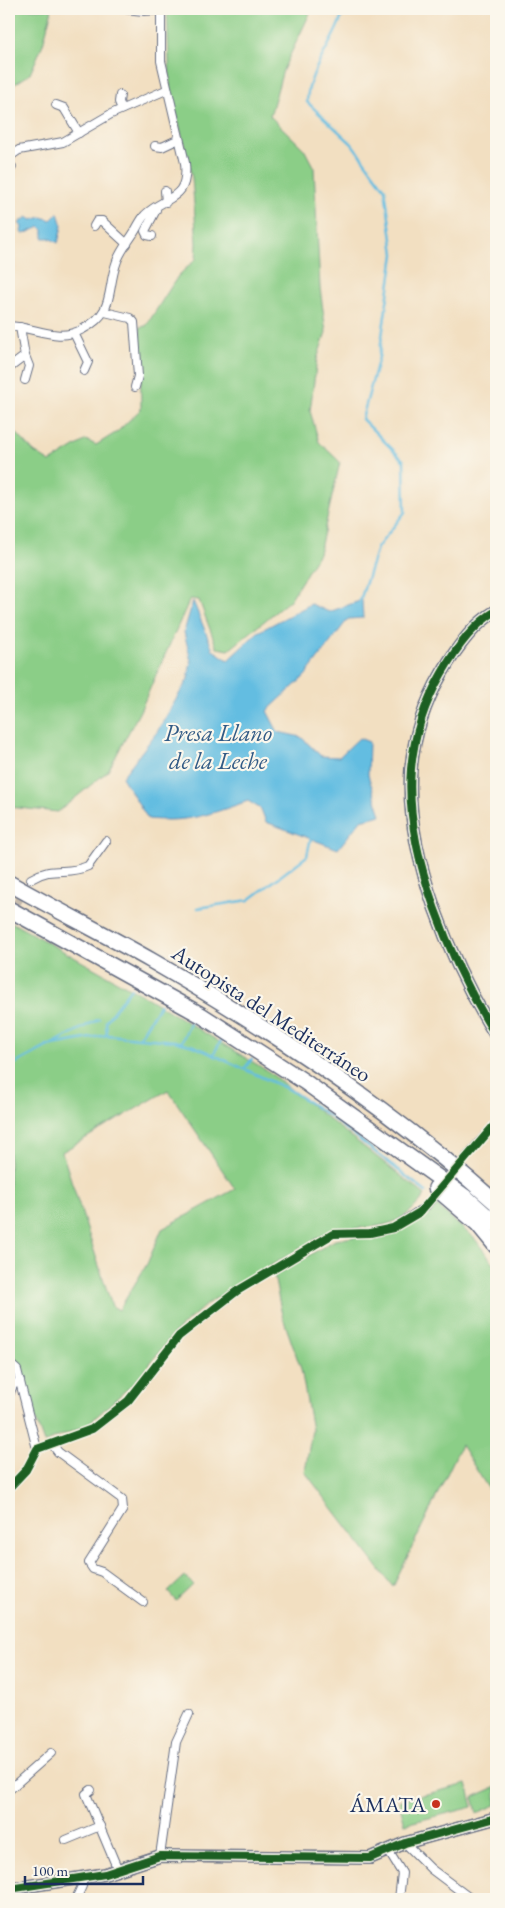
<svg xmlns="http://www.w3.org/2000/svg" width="505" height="1908" viewBox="0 0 505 1908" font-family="'EB Garamond',serif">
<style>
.green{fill:#8bce87;stroke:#537e72;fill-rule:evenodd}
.water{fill:#63bde1;stroke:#3f76a0}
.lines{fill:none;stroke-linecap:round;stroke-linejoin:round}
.stream{stroke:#63bde1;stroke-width:2.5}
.street-tunnel{stroke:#c7bcad;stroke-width:8;stroke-dasharray:8 4;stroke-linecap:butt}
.street-casing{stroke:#666d81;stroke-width:10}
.secondary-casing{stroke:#666d81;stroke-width:14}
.highway-casing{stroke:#666d81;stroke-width:18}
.street{stroke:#fff;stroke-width:8}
.secondary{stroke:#fff;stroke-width:11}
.highway{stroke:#fff;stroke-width:15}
.street-bridge-casing{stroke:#666d81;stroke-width:10;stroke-linecap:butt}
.street-bridge{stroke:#fff;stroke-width:8}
.cycleway-casing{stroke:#fbf7ec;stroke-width:11}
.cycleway{stroke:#1b5e20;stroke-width:8}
.poi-dot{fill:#c8321e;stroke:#fbf7ec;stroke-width:2}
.labels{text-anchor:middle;stroke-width:4.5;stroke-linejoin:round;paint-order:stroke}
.street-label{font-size:22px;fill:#1b2f5e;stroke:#fbf7ec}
.poi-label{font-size:22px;fill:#1b2f5e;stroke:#fbf7ec;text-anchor:end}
.water-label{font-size:24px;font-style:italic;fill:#315a85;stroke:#fbf7ec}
</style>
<rect width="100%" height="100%" fill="#fbf7ec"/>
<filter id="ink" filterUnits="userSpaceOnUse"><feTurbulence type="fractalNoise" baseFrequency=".02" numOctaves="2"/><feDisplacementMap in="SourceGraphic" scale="10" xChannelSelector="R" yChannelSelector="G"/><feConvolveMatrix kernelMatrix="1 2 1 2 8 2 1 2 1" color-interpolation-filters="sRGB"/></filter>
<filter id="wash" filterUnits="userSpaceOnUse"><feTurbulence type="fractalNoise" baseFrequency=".0096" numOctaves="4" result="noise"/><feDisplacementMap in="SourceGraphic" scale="20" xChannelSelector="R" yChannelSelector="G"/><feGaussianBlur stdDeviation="1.12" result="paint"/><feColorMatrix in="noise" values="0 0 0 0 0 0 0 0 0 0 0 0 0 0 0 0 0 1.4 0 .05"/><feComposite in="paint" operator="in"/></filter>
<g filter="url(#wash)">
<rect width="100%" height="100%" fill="#f2dfc1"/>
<g class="green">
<polygon points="9,9 52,9 43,44 30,74 9,88"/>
<polygon points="167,9 312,9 283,70 270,116 304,149 314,168 320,288 326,332 317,359 310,411 319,442 340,462 319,553 290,600 229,650 217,648 199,600 190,599 140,711 108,771 58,812 9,807 9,425 34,452 50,462 86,440 96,445 117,432 141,409 140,327 146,326 178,276 196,259 197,243 192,178 170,87"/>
<path d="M9,921L151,1000L269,1072L425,1195C395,1237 369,1222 326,1233L208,1303L175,1332L136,1381L87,1425L44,1443L14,1360L9,1353ZM168,1090L235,1189L162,1229L147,1264L119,1310L112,1306L62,1152Z"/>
<polygon points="435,1204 475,1239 496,1267 496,1501 461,1445 393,1587 305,1472 312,1430 301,1369 282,1315 274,1276 335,1240 401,1229"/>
<polygon points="185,1576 193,1585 176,1601 168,1592"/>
<polygon points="467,1784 473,1807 405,1824 399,1801"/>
<polygon points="496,1787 496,1805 477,1813 473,1797"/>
</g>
<g class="water">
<polygon points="58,213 62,226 58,243 49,238 43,238 43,230 40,227 24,234 21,232 22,227 19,223 27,217 32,220 42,217 51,220"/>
<path d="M362,600L363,618L348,619L305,676L267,711L278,732L301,737L321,756L339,757L359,738L369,742L368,775L381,815L361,820L338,849L266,822L261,809L248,801C210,814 189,823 148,819L122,777L157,732L188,679L191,661L184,632L193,601L213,650L228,660L258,632L311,604L329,612Z"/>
</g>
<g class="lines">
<g class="stream">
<path d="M344,9C336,42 308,68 307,102L352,144L385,189L394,254L379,357L362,419L404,461L405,512L377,548L360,601"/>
<polyline points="198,908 249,900 307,856 311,837"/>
<polyline points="107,1035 106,1021 131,988"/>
<polyline points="139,1038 160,1004"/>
<polyline points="181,1043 191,1021"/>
<polyline points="47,1046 107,1035 174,1041 194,1046 290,1090 331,1117 426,1192"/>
<polyline points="213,1055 222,1039"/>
<polyline points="9,1067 99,1019"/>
<polyline points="244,1069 252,1059"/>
</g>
</g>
</g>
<g filter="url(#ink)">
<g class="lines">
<polyline class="street-tunnel" points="11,913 31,879"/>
<defs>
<g id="street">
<polyline points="125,9 144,11 161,10"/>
<polyline points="120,95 119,102 122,109"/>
<polyline points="56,105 64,108 79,133"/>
<polyline points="155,146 162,147 179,139"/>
<polyline points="9,157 19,150 63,142 111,114 166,90"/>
<polyline points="9,164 12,167"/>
<polyline points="165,191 166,202"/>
<polyline points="94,226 97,221 102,221 127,244"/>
<polyline points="152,236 147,235 145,231 156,210"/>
<polyline points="105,312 130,318 134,322 138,376 135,387"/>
<path d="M9,326C35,327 58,343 83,329C116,312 106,290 117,261C121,250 129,241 135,231C138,226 141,219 145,215C166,195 189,201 185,163L161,61V9"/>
<polyline points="74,333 88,362 84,371"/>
<polyline points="25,356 29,366 25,380"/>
<polyline points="9,368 25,356 20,327"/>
<path d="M31,879C54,865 66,876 88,866L106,841"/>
<polyline points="479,1142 496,1123"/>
<polyline points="9,1363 17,1370 37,1449"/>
<polyline points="9,1395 13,1385 20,1381"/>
<polyline points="52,1444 58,1452 122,1499 123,1509 89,1563 93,1569 102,1572 143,1602"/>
<polyline points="9,1488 26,1470 37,1449 92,1429 128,1401 179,1336 237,1291 333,1234 370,1233 393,1228 425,1207"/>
<polyline points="9,1790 51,1753"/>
<polyline points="91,1790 86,1794 118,1870"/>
<polyline points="66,1840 100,1826"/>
<polyline points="405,1843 431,1869 471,1899"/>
<polyline points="389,1852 402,1873 399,1899"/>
<polyline points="160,1856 176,1742 189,1714"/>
<polyline points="76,1899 82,1886 82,1878"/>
</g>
<g id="secondary">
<path d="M496,611C472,625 455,650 442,673C425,702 414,736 411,769C404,854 452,965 496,1036"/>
<polyline points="9,1889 105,1874 160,1856 370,1858 405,1843 496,1818"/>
</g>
<g id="highway">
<path d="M9,883C56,910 105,934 152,961C274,1031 391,1109 496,1203"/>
<polyline points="9,909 201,1015 305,1082 468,1199 496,1224"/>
<polyline points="436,1188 478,1224 496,1246"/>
</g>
</defs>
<use href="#street" class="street-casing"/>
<use href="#secondary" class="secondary-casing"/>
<use href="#highway" class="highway-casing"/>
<use href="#street" class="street"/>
<use href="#secondary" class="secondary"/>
<use href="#highway" class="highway"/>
<defs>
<polyline id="street-bridge" points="425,1207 479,1142"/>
</defs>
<use href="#street-bridge" class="street-bridge-casing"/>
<use href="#street-bridge" class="street-bridge"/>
<defs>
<g id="cycleway">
<path d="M496,611C472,625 455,650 442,673C425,702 414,736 411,769C404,854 452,965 496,1036"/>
<polyline points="9,1488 26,1470 37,1449 92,1429 128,1401 179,1336 237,1291 333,1234 370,1233 393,1228 420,1212 496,1123"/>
<polyline points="9,1889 105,1874 160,1856 370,1858 405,1843 496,1818"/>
</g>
</defs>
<use href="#cycleway" class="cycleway-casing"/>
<use href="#cycleway" class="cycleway"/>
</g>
</g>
<circle class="poi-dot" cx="436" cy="1804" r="5"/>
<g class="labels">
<g class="street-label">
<text transform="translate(272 1013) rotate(33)" y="8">Autopista del Mediterráneo</text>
</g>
<g class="poi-label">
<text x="426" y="1812">ÁMATA</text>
</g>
<g class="water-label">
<text x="218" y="741">Presa Llano<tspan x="218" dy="28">de la Leche</tspan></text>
</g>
</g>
<rect width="505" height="1908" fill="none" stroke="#fbf7ec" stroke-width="30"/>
<path d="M25 1876v8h118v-8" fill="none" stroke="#1b2f5e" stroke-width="2.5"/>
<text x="32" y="1876" font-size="15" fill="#1b2f5e" stroke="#fbf7ec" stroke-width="4" paint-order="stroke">100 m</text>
</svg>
